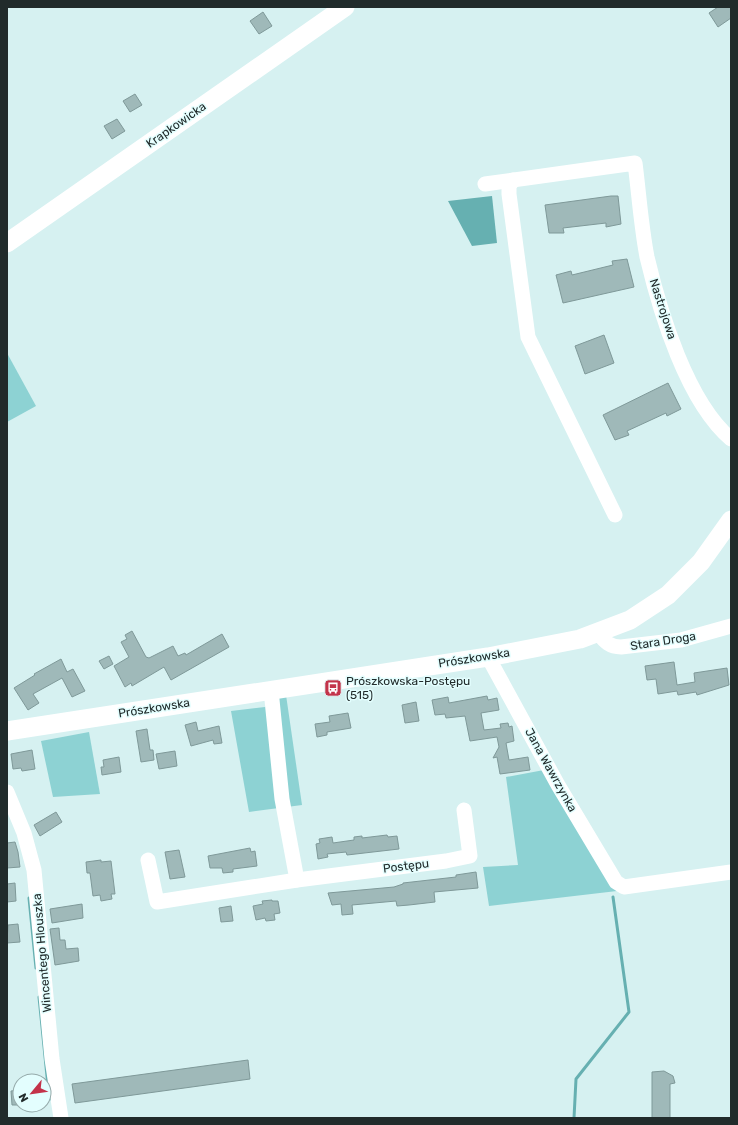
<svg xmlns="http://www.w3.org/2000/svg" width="738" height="1125" viewBox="0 0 738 1125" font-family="Rubik,sans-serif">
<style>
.green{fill:#8dd2d3}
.water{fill:#66b0b1}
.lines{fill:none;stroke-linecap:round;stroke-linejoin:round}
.stream{stroke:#66b0b1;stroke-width:3}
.building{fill:#9fb9b9;stroke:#7f9999}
.minor{stroke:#fff;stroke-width:15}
.major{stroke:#fff;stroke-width:19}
.labels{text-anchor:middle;stroke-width:3;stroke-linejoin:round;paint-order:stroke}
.street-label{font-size:12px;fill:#212b2b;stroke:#e3fefe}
.poi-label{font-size:12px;fill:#212b2b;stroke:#e3fefe;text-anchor:start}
</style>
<rect width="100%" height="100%" fill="#d6f1f1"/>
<g class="green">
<polygon points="7,353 36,406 7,422"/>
<polygon points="285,688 302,805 249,812 231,711 265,707 271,690"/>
<polygon points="89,732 100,794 53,797 41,741"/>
<polygon points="544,770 617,891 489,906 483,867 518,865 506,777"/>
</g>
<polygon class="water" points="492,196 497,243 472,246 448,201"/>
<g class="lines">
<g class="stream">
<polyline points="29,898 36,968"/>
<polyline points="39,997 48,1086 51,1099"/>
<polyline points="574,1118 576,1079 629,1012 613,897"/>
</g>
</g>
<g class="building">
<polygon points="718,7 731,7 731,18 718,27 709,13"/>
<polygon points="263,12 272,26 259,34 250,21"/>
<polygon points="135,94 142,105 130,112 123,101"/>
<polygon points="117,119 125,131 112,139 104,126"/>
<polygon points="611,196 618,196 621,224 606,227 606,223 563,228 564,233 549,233 545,205"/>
<polygon points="627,259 634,287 563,303 556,275 571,271 572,275 613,265 612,261"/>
<polygon points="604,335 614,363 585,374 575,346"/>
<polygon points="668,383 681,409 667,416 666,413 627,431 629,435 615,440 603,415"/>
<polygon points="132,631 146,657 149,658 173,646 178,656 185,653 186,655 222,634 229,647 171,680 164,667 132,686 131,683 125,687 114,666 129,657 121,642 127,639 125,635"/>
<polygon points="109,656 113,664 104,669 99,661"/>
<polygon points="61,659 67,672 73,669 85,691 72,697 62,678 33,694 39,703 28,710 14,688 35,675 34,674"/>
<polygon points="674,662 677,685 695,682 694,673 727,668 729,685 697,695 696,692 678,695 677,691 658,694 656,679 647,680 645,666"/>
<polygon points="487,696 488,700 497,698 499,710 481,713 484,730 501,728 500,724 508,723 509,727 512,726 514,741 506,743 509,760 528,757 530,770 500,774 497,757 493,758 499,747 497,737 470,741 465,716 446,718 445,714 435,715 432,700 448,697 449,703"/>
<polygon points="416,702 419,721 405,723 402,705"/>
<polygon points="348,713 351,728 327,732 327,735 317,737 315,724 330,722 329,716"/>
<polygon points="196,722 198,731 219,726 222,743 214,744 213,740 191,746 185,725"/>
<polygon points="147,729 150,750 153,750 154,760 141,762 136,731"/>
<polygon points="32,750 35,769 22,771 21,768 13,769 11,754"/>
<polygon points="175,751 177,766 159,769 156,754"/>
<polygon points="119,757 121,772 102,775 101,767 104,767 103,760"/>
<polygon points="56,812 62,822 40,836 34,825"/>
<polygon points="387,835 388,837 397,836 399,849 347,855 346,852 327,854 328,857 318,859 316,844 320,843 319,839 332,837 333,843 354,840 354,837 362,836 362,838"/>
<polygon points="15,842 18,852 20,867 7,868 7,843"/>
<polygon points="250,848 251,852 255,851 257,866 233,869 233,872 223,873 222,868 210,868 208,856"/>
<polygon points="179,850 185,877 170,879 165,852"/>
<polygon points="101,860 101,862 111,861 115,894 111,894 112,899 101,901 100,895 93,896 90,873 87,873 86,862"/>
<polygon points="476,872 478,888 434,892 435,902 409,905 397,906 396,901 352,905 353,914 342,915 341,904 332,905 328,893 394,887 403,884 403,883 456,877 456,875"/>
<polygon points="15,883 16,901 7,902 7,884"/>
<polygon points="272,900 272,901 278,901 280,913 274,914 275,920 266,921 265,918 256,920 253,906 263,904 262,901"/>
<polygon points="82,904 83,918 52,923 50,909"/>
<polygon points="231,906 233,921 221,922 219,908"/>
<polygon points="18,924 20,942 7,943 8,925"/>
<polygon points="59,928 60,940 65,940 66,949 78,948 79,961 55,965 50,929"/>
<polygon points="248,1060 250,1079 75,1103 72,1084"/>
<polygon points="664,1071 673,1076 675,1083 670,1084 670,1118 652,1118 652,1072"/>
<polygon points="20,1090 20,1105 12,1105 11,1091"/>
</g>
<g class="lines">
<g class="minor">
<polyline points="513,180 509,186 509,194 528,337 615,515"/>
<path d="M485,184L635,163C639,194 641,226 647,257C660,312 687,402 731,439"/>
<path d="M598,633C605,642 610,647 621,647L681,640L731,626"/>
<polyline points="488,657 558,785 616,882 624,887 731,872"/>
<polyline points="271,690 282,799 297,880"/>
<polyline points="7,792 24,833 34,870 52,1059 61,1118"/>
<polyline points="148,860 157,902 297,880 446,861 470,856 464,810"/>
</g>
<g class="major">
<polyline points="7,243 345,7"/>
<polyline points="7,731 488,657 580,639 630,620 668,595 701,562 731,520"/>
</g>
</g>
<defs>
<symbol id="bus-square" viewBox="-11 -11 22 22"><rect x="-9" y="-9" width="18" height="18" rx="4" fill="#c3334a" stroke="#e3fefe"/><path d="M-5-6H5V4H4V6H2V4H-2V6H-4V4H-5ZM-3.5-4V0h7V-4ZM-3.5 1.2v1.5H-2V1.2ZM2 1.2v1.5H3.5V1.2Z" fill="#fff"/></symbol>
</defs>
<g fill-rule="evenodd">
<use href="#bus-square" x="323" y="678" width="20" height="20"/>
</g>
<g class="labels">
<g class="street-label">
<text transform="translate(176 125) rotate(-35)" y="4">Krapkowicka</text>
<text transform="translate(663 309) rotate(72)" y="4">Nastrojowa</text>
<text transform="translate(663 641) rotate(-9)" y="4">Stara Droga</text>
<text transform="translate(474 658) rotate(-9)" y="4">Prószkowska</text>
<text transform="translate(154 708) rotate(-9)" y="4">Prószkowska</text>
<text transform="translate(551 770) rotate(61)" y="4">Jana Wawrzynka</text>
<text transform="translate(406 866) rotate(-7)" y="4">Postępu</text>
<text transform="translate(42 953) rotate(-95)" y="4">Wincentego Hlouszka</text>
</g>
<g class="poi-label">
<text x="346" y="685">Prószkowska-Postępu<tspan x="346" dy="14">(515)</tspan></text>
</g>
</g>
<rect width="738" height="1125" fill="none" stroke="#212b2b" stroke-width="16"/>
<g transform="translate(32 1093) rotate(241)"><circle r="19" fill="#e3fefe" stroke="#95aaaa"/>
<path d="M0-3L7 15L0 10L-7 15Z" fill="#c3334a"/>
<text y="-6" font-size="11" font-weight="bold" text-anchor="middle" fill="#212b2b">N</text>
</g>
</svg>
